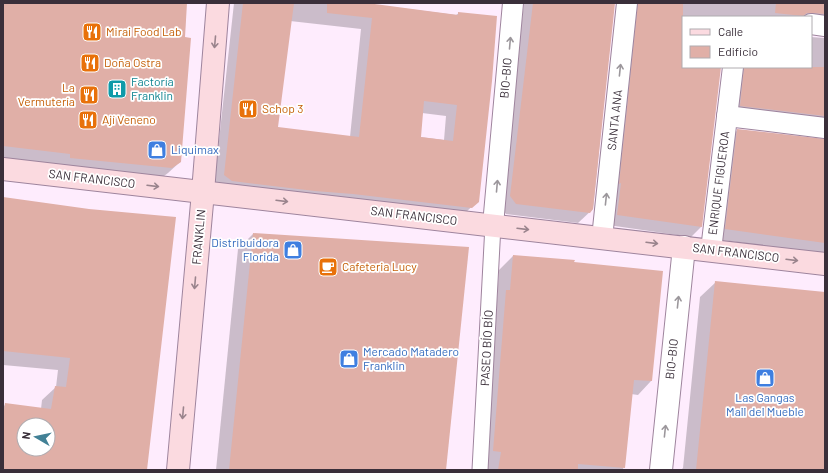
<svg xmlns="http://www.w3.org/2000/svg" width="828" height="473" viewBox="0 0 828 473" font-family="Barlow,sans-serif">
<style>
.shadow{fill:#0003;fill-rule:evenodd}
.building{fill:#e0afa7;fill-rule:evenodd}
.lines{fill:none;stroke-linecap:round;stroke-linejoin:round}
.pedestrian-casing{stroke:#9e849d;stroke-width:17}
.minor-casing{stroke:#9e849d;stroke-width:22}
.tertiary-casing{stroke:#9e849d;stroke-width:24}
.secondary-casing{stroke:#9e849d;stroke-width:24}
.pedestrian{stroke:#fff;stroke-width:15}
.minor{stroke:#fff;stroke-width:20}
.tertiary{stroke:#fff;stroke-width:22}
.secondary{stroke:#fbdae0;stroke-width:22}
.oneway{stroke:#9a848d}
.oneway2{stroke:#9c979c}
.labels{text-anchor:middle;stroke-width:3.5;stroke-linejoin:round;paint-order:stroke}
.food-label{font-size:12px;fill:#c56008;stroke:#fff;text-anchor:start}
.street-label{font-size:12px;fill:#3a2f3a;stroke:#fff}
.culture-label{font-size:12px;fill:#0d838f;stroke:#fff;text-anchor:start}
.shop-label{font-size:12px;fill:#366cbe;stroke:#fff;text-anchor:start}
</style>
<rect width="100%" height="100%" fill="#feecfd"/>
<g class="shadow">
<polygon points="3,3 186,3 180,162 168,173 160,179 3,159"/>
<path d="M234,3H360L456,15L459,13L478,201L466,212L214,186ZM290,21L361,29L350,137L277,128ZM422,113L446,116L444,140L420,137Z"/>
<polygon points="524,3 614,3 593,209 578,223 506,214 500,207"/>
<polygon points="621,3 825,3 825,31 811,17 683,17 683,67 720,67 701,227 691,237 608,225"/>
<polygon points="811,37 825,38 825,133 730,116 727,67 811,67"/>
<polygon points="738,130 825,140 825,254 715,239 727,140"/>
<path d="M3,198L147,470H3V407L6,404L41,409L42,400L56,387L58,370L3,365ZM24,425H48V449H24Z"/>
<polygon points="253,234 445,470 216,470 238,249"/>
<polygon points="513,256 573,263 662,272 651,381 638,395 631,394 623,470 487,470 493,304 497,300 499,270"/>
<polygon points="716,282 825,293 825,470 681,470 683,468 700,297"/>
</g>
<g class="building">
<polygon points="3,3 187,3 185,37 191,38 181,162 172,168 70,158 70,154 3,146"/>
<path d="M243,3H294L278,127L359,137L372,18L327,13V3H367L458,15V12L497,16L492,81L479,202L472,208L353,194L315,191L232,181L224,175ZM424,101L457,105L453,141L421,137Z"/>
<polygon points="533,3 615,3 593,209 590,213 516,204 510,196"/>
<polygon points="638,3 683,3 683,67 721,67 702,227 617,215 621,183 619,184"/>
<polygon points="776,3 825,3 825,14 812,13 807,13 803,16 775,13"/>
<polygon points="744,67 825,67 825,116 740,106"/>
<polygon points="737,129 825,139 825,243 725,229"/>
<path d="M3,197L89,209L176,217L147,470H3V418L5,403L51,409L55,386L66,387L70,358L3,351ZM24,425H48V449H24Z"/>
<polygon points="253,233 469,247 446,470 229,470"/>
<polygon points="513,255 575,260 574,262 663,271 652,381 634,380 625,468 578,464 578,470 498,470 501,452 493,451 506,290 510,290"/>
<polygon points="715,281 825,292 825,470 696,470"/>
</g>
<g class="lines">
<defs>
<polyline id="pedestrian" points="480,470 493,225"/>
<g id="minor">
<polyline points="811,24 825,26"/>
<polyline points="727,116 825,128"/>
<polyline points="493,225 513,3"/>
<polyline points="602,238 627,3"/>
<polyline points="711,250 733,67"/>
</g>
<polyline id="tertiary" points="661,470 684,247"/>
<g id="secondary">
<polyline points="3,169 825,264"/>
<polyline points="178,470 203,192 218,3"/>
</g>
</defs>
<use href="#pedestrian" class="pedestrian-casing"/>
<use href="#minor" class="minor-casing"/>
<use href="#tertiary" class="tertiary-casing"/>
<use href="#secondary" class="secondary-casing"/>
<use href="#pedestrian" class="pedestrian"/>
<use href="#minor" class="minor"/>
<use href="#tertiary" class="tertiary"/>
<use href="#secondary" class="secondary"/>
</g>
<defs><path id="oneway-shaft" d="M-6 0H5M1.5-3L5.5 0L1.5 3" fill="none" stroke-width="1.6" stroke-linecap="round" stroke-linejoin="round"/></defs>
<g class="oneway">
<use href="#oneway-shaft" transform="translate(215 42) rotate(95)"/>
<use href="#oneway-shaft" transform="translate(153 186) rotate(7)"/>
<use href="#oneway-shaft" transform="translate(282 201) rotate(7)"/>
<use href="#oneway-shaft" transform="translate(523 229) rotate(7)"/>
<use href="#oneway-shaft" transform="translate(652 243) rotate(7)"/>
<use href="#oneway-shaft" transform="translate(792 260) rotate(7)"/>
<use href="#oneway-shaft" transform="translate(195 283) rotate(95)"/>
<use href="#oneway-shaft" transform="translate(183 413) rotate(95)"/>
</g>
<g class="oneway2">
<use href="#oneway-shaft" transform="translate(510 43) rotate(-85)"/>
<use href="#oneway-shaft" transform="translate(620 70) rotate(-84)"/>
<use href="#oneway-shaft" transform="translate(497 186) rotate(-85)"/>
<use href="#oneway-shaft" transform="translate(606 199) rotate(-84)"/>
<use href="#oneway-shaft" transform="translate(678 302) rotate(-84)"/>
<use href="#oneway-shaft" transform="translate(665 431) rotate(-84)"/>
</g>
<defs>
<symbol id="restaurant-square" viewBox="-11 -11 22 22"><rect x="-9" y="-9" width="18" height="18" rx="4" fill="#e8710a" stroke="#fff"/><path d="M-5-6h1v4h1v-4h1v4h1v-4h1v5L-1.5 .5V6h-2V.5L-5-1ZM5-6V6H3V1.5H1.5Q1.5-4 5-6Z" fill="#fff"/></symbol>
<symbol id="building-square" viewBox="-11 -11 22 22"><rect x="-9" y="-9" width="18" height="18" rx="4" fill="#0f9aa8" stroke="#fff"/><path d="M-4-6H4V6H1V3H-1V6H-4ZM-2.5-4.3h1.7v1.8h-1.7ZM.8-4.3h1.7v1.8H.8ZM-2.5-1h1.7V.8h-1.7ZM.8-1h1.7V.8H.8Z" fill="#fff"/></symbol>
<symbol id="shop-square" viewBox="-11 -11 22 22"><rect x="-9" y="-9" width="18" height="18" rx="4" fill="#3f7fe0" stroke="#fff"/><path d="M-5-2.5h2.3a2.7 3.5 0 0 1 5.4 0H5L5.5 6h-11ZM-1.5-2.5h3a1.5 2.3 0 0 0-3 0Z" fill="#fff"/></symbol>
<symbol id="cafe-square" viewBox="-11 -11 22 22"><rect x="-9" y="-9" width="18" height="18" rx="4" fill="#e8710a" stroke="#fff"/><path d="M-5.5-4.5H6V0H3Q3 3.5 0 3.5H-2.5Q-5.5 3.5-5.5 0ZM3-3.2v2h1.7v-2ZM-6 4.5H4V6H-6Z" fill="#fff"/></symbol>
</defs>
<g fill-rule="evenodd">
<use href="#restaurant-square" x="81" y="21" width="22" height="22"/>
<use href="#restaurant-square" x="79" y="52" width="22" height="22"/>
<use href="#building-square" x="106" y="78" width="22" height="22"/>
<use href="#restaurant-square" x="78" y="84" width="22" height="22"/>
<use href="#restaurant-square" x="237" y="98" width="22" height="22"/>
<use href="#restaurant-square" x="77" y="109" width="22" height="22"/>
<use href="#shop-square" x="146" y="139" width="22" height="22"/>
<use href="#shop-square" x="282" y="239" width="22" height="22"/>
<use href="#cafe-square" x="317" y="256" width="22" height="22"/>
<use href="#shop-square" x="338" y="348" width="22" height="22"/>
<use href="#shop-square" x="754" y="367" width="22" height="22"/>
</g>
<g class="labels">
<g class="food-label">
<text x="106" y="36">Mirai Food Lab</text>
<text x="104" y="67">Doña Ostra</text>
<text x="75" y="92" text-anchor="end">La<tspan x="75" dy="14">Vermutería</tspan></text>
<text x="262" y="113">Schop 3</text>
<text x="102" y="124">Ají Veneno</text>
<text x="342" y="271">Cafeteria Lucy</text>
</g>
<g class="street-label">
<text transform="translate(506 78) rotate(-85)" y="4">BIO-BIO</text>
<text transform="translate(615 120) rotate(-84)" y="4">SANTA ANA</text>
<text transform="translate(92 179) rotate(7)" y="4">SAN FRANCISCO</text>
<text transform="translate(719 183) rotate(-83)" y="4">ENRIQUE FIGUEROA</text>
<text transform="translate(414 216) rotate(7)" y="4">SAN FRANCISCO</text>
<text transform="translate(199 237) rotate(-85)" y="4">FRANKLIN</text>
<text transform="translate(736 253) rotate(7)" y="4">SAN FRANCISCO</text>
<text transform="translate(487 348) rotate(-87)" y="4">PASEO BÍO BÍO</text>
<text transform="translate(672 359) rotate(-84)" y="4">BIO-BIO</text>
</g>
<g class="culture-label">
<text x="131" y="86">Factoría<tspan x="131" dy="14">Franklin</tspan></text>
</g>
<g class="shop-label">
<text x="171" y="154">Liquimax</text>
<text x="279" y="247" text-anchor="end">Distribuidora<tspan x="279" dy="14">Florida</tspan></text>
<text x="363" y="356">Mercado Matadero<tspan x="363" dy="14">Franklin</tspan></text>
<text x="765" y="402" text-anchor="middle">Las Gangas<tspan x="765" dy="14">Mall del Mueble</tspan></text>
</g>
</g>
<rect width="828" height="473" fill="none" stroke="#3a2f3a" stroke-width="8"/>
<rect x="682" y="16" width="130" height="52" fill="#ffffff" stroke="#b0acb0"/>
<rect x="690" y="29" width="20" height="6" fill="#fbdae0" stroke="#b0acb0"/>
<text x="718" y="36" font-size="12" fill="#3a2f3a">Calle</text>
<rect x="690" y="46" width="20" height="12" fill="#e0afa7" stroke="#b0acb0"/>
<text x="718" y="56" font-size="12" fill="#3a2f3a">Edificio</text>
<g transform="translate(36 437) rotate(279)"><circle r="19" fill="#ffffff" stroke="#b0acb0"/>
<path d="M0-3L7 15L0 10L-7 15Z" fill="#428196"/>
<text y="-6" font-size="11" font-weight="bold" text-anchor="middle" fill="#3a2f3a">N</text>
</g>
</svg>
